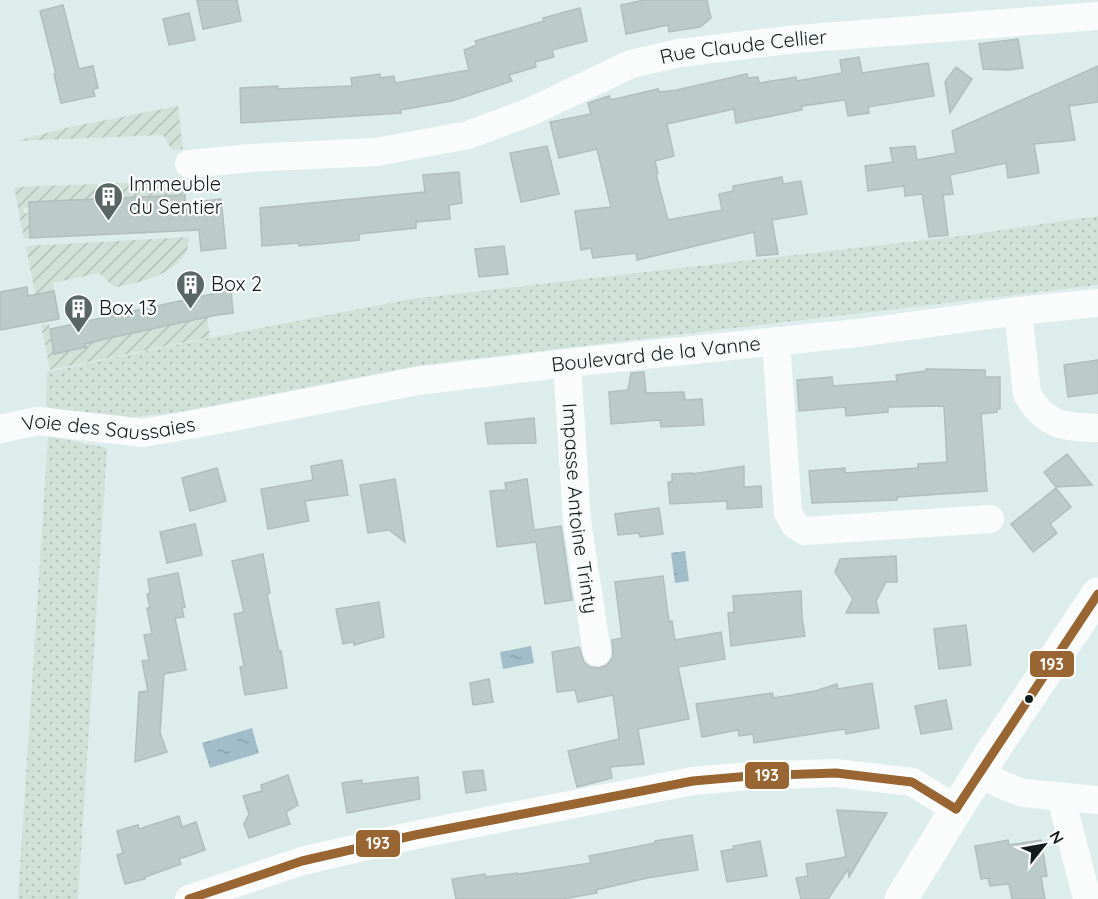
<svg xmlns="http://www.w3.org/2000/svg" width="1098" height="899" viewBox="0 0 1098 899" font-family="Quicksand,sans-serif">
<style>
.park{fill:url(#park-dots)}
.garden{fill:url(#garden-furrows)}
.water{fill:url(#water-ripples)}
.building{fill:#bdcbc8;stroke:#b1bebb;stroke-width:1.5}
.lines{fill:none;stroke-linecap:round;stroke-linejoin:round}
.street{stroke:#fafcfc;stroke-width:28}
.secondary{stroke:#fafcfc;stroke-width:33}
.bus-1-casing{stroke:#fff;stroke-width:14}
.bus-1{stroke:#963;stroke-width:9}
.bus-dot{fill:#121d1c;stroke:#fff;stroke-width:2}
.labels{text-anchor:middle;stroke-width:4.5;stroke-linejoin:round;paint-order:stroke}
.street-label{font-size:20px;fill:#121d1c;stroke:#fff}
.poi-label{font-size:20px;fill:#121d1c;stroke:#fff;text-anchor:start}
.line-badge{stroke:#fff;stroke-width:2}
.badge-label{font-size:16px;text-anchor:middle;font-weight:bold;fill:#fff}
</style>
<defs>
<pattern id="park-dots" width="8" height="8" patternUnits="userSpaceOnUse" patternTransform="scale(1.5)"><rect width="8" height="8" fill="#d0e2d8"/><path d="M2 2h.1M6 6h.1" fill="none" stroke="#b2c1b9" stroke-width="1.8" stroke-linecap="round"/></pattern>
<pattern id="garden-furrows" width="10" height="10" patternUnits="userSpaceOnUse" patternTransform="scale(1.5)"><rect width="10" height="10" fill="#d0e2d8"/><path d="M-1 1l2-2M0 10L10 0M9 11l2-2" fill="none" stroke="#b2c1b9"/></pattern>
<pattern id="water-ripples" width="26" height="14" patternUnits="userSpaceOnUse" patternTransform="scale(1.5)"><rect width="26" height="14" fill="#a0bdc9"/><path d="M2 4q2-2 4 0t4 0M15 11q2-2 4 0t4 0" fill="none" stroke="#89a2ac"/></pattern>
</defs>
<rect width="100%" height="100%" fill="#dcedeb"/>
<g class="park">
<polygon points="1098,216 1098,285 421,365 174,413 133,417 48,408 46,403 47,372 199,340 411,299 969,235"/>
<polygon points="48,436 107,448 78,899 18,899"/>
</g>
<g class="garden">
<polygon points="178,106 183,149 172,150 163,135 17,141 65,128"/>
<polygon points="178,180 185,195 102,199 102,184"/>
<polygon points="97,184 97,199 29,202 29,208 24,208 24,213 29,213 30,238 24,239 14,187"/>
<path d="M189,237C190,272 142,282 117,287L113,286L99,273L53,283L54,291L42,293L38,309L26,246Z"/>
<polygon points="207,317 210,337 50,370 41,325 49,323 54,353 86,346 85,343"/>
</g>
<g class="water">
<polygon points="685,551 689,581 675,583 671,553"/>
<polygon points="531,646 534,663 503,669 500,652"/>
<polygon points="252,728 259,753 210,768 202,743"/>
</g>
<g class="building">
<polygon points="197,0 237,0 241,21 203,29"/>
<polygon points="644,0 707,0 711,18 700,27 669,32 668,25 626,34 621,5"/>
<polygon points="63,5 79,69 93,66 98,88 93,89 95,96 61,103 54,74 56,74 40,11"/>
<polygon points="580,8 587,41 552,50 554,57 535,62 536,67 509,75 512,81 452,101 400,110 401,113 241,123 240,88 278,86 278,89 352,86 351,78 380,74 380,78 394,76 395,83 469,70 464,50 477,45 475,41 544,21 543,18"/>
<polygon points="189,13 195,40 169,45 163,19"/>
<polygon points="1018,39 1023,68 1009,70 983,69 979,44"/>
<polygon points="859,57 862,73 928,63 934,96 868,107 869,113 848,116 845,100 802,106 802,110 736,123 734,109 667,124 674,156 655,161 658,173 656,174 668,220 722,210 719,194 733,191 733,186 782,177 783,184 801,181 807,214 772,220 778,254 757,256 754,232 637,260 636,253 593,258 591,248 581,250 575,211 611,207 597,149 559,158 550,122 591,114 588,103 609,96 611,100 658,89 659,92 677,90 747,74 748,78 758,77 759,83 796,77 797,81 842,73 840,60"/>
<polygon points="1098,66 1098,102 1069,106 1075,140 1034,144 1039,173 1008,178 1006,163 950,175 953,194 943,195 948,235 929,237 922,194 905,196 904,186 868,191 865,166 893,162 890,148 915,146 917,160 956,153 952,131"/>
<polygon points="956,67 972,79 950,113 945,82"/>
<polygon points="547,146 559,194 521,202 510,153"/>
<polygon points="459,172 462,203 449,205 450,219 416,222 416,228 359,234 359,240 299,246 298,243 262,246 260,208 425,192 423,175"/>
<polygon points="185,195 185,203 221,199 226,248 201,251 199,230 30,238 29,202"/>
<polygon points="504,246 508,274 479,277 475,249"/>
<polygon points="27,287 28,296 54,291 59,319 0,330 0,292"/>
<polygon points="231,290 233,313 217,315 105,339 85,344 86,347 54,354 50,329"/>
<polygon points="1098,360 1098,393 1068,397 1064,365"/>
<polygon points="926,369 985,370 985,377 1000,377 1000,409 997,409 997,412 981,414 987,491 897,497 897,500 812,503 809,471 845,468 845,473 918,468 918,464 947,462 944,406 888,407 888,412 846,416 845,407 799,411 797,380 832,377 833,386 897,381 896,375 926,371"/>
<polygon points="644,372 646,393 684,392 685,400 702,399 704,425 661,427 660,420 611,424 609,392 628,390 631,373"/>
<polygon points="534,418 536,443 488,444 485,423"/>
<polygon points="1067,454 1092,485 1056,487 1044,472"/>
<polygon points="342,460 348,495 305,501 309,521 268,529 261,489 313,480 311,466"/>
<polygon points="744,466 744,487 761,486 762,507 727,509 727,501 670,504 668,482 672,482 672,474 692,473 692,474"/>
<polygon points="217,468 226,501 190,511 182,478"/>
<polygon points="395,479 405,542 389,530 368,533 360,485"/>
<polygon points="527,479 534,530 561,526 572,600 545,604 536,542 497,547 490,491 506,490 505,483"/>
<polygon points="1056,488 1071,507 1050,524 1057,533 1033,552 1011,524"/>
<polygon points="659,508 663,534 640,537 639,533 618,535 615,514"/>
<polygon points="195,524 202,555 167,563 160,532"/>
<polygon points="263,554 270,593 267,594 279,652 281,651 287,688 245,695 240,667 244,666 234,614 244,612 232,561"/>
<polygon points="896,556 897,582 886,582 876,601 879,613 846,613 853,599 835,572 840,559"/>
<polygon points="178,573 185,607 182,608 184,617 175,618 186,670 164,674 160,733 167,752 135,762 139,692 148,691 142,661 149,660 144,635 152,634 147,608 150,608 147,594 150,593 148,579"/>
<polygon points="663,576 669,622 672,621 675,640 721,632 725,659 678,667 689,719 638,729 644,764 610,767 612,778 577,787 568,751 619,739 613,695 578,702 575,690 557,692 552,652 579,647 584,662 590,667 599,668 607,665 613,657 612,640 622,638 615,582"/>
<polygon points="801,591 802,617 805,636 731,646 728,613 734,612 733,596"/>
<polygon points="379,602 384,637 354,645 354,642 343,644 336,609"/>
<polygon points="966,625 971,665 939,669 934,629"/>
<polygon points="489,679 493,702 473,705 470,683"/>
<polygon points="872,683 879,728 846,734 845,729 754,743 753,734 739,736 738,730 702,737 696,704 772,693 774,698 815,691 837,684 838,689"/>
<polygon points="946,700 952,729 921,734 915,706"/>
<polygon points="483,770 486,790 466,793 463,772"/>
<polygon points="288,775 298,805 286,812 290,824 249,838 244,824 249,814 243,796 262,791 261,785"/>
<polygon points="418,777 420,799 347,813 342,783 362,780 362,784"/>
<polygon points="837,810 887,813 849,877 848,869 828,899 801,899 796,878 808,876 806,864 846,857"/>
<polygon points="179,816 182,827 196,822 205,850 179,859 181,864 145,877 145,879 125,884 117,855 123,853 117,831 138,825 139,829"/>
<polygon points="692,835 698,870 647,878 596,890 597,893 562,899 456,899 452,879 485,874 486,877 518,873 519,874 591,863 589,856 655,843 655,841"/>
<polygon points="1008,840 1009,845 1041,840 1047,876 1041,877 1045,899 1012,899 1009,884 990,886 988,878 981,879 975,846"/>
<polygon points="760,841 767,876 727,882 721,851 734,849 733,846"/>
</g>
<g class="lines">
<g class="street">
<path id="s1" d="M189,164L251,158L376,152L468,135L530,112L631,64L679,53L797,39L1098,16"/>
<path d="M1018,311L1027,394C1045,426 1064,427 1098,428"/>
<polyline points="776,341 788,513 795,525 805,531 990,519"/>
<path id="s2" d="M567,363L577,521L597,652"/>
<path id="s3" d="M0,429L38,421L143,433L217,420L417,381L567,363L858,333L1018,311L1098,303"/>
<polyline points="979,772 1000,784 1023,793 1098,800"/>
<polyline points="1061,797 1087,899"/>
<polyline points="189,899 302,861 415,835 693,781 750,776 836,773 912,782 956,809"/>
</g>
<polyline class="secondary" points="901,899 990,755 1098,594"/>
<defs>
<g id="bus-1">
<polyline points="956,809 1098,594"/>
<polyline points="189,899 302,861 415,835 693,781 750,776 836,773 912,782 956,809"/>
</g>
</defs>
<use href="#bus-1" class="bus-1-casing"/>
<use href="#bus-1" class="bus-1"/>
</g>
<defs>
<symbol id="building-pin" viewBox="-11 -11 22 30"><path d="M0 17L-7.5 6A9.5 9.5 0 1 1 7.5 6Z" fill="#596664" stroke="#fff"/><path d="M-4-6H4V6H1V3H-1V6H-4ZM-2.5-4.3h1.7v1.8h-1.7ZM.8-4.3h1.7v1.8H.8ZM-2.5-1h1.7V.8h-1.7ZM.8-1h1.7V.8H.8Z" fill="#fff"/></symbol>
</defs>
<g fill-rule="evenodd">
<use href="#building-pin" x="92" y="180" width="33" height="45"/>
<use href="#building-pin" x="174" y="268" width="33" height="45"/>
<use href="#building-pin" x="62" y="292" width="33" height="45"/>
</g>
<circle class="bus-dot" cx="1029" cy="699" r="5"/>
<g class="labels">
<g class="street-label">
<text dy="7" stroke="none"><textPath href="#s1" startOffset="573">Rue Claude Cellier</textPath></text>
<text dy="7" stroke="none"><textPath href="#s3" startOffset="664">Boulevard de la Vanne</textPath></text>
<text dy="7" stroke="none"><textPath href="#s3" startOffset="110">Voie des Saussaies</textPath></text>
<text dy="7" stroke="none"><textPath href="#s2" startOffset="146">Impasse Antoine Trinty</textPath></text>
</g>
<g class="poi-label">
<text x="129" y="191">Immeuble<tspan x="129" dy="23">du Sentier</tspan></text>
<text x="211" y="291">Box 2</text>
<text x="99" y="315">Box 13</text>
</g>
</g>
<g class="line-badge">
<rect x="1029" y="650" width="46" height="28" rx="6" fill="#963"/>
<rect x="744" y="761" width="46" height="29" rx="6" fill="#963"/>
<rect x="355" y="829" width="46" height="29" rx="6" fill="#963"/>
</g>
<g class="badge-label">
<text x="1052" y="670">193</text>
<text x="767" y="781">193</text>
<text x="378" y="849">193</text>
</g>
<g transform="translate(1044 845) rotate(59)" stroke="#ffffff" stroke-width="4.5" paint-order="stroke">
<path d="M0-4.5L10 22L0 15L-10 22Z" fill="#121d1c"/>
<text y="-9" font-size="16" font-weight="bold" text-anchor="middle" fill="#121d1c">N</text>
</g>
</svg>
